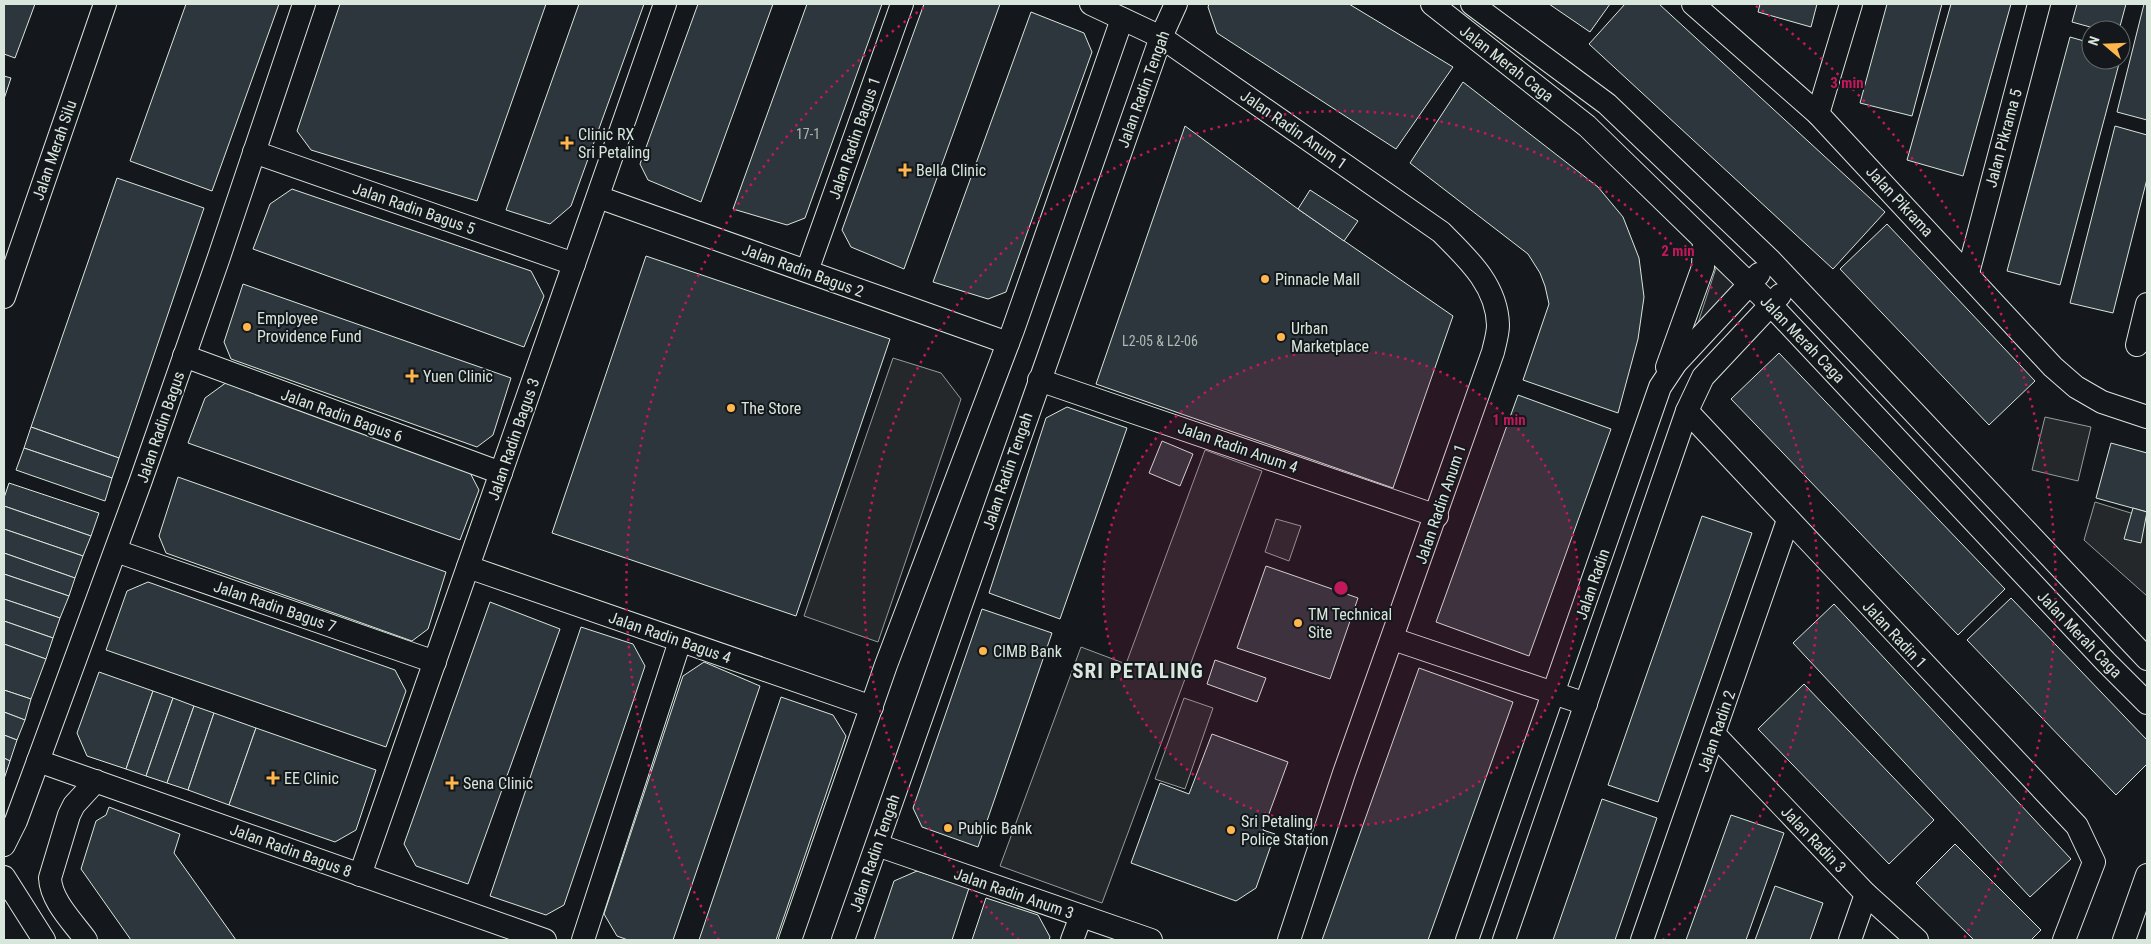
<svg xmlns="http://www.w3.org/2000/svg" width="2151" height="944" viewBox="0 0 2151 944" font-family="'Roboto Condensed',sans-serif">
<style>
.grass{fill:#202428;stroke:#939e99}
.parking{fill:#24282b;stroke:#939e99}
.building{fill:#2c363c;stroke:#d8e6dc}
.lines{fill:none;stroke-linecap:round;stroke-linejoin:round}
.minor-casing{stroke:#d8e6dc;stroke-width:24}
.minor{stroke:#14181c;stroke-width:22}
.ring{fill:none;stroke:#c2185b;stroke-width:2.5;stroke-dasharray:2.5 5}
.poi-dot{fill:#ffb74d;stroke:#14181c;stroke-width:2}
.labels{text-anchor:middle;stroke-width:4;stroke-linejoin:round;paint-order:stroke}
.number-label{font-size:14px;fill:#adbab4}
.street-label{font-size:16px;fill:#d8e6dc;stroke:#14181c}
.poi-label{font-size:16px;fill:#d8e6dc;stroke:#14181c;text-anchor:start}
.district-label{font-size:21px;font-weight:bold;letter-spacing:1px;fill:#d8e6dc;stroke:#14181c}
.centre{fill:#c2185b;stroke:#14181c;stroke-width:2.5}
.ring-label{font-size:15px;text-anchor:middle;font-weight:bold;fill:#c2185b;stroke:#14181c;stroke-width:4;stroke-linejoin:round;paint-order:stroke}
</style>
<rect width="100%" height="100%" fill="#14181c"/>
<polygon class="grass" points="1718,262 1744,285 1693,338"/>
<g class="parking">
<polygon points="893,358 941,373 961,399 878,642 804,616"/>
<polygon points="2045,417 2091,427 2078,481 2032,470"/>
<polygon points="1205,450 1262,471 1102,903 1000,866 1081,647 1126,664"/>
<polygon points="2095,502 2147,518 2147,596 2084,540"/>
<polygon points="1276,519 1301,526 1289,561 1265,552"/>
<polygon points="1184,698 1213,708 1185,789 1155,779"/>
</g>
<g class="building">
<polygon points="4,4 35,4 15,58 4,54"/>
<polygon points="186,4 279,4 212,191 130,161"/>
<polygon points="340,4 546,4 477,201 311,150 297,131"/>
<polygon points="579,4 644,4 571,206 550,224 506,210"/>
<polygon points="698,4 773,4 701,202 648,180 640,164"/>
<polygon points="807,4 882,4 805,218 787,225 733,209"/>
<polygon points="924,4 1000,4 904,269 851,247 842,230"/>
<polygon points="1209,4 1349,4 1453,67 1396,149 1217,33 1208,7"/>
<polygon points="1549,4 1610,4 1590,32"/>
<polygon points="1625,4 1659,4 1885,212 1833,269 1589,44"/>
<polygon points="1760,4 1817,4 1811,27 1758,12"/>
<polygon points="1887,4 1942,4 1912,116 1860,103"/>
<polygon points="1951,4 2011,4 1963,176 1907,160"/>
<polygon points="2077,4 2126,4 2119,30 2101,30 2072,22"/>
<polygon points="2144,4 2147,4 2147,120 2117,112"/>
<polygon points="1031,12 1084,33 1092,52 1006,292 988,299 933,282"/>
<polygon points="2070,37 2091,43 2091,60 2120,60 2060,285 2007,271"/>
<polygon points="4,76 11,78 4,99"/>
<polygon points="1463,82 1598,187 1623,217 1639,258 1644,297 1638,339 1618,413 1523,380 1549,304 1545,286 1540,273 1528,254 1410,163"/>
<polygon points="1185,126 1298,209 1453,316 1393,488 1096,384"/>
<polygon points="2115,126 2147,135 2147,179 2113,313 2070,303"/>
<polygon points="117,178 204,208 119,458 31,427"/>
<polygon points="292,189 531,271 544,296 524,347 253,249 270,204"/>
<polygon points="1310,190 1358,221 1344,241 1298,209"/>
<polygon points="1887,224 2035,381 1989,425 1840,269"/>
<polygon points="646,256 890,339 796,616 552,533"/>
<polygon points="243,284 511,378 493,435 477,447 231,359 224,342"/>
<polygon points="1779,353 2005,589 1958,635 1731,399"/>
<polygon points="227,382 466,465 479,490 460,540 188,443 205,398"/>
<polygon points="1518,395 1611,429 1529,656 1436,622"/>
<polygon points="1067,407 1127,428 1060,619 989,593 1046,418"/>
<polygon points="31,427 119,458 112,478 24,448"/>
<polygon points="1162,441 1193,454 1180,486 1149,473"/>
<polygon points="2111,443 2147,453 2147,512 2096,498"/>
<polygon points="24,448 112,478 105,501 16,470"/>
<polygon points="178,477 446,572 428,629 412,641 166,553 159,536"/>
<polygon points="9,483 99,513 91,536 4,506 4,498"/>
<polygon points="4,506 91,536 83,556 4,529"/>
<polygon points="2133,508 2147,512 2141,543 2124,539"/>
<polygon points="1702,516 1752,533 1658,802 1608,785"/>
<polygon points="4,529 83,556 75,578 4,553"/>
<polygon points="4,553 75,578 69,596 4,574"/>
<polygon points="1266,566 1358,598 1330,679 1237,648"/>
<polygon points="4,574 69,596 60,618 4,599"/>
<polygon points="148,582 395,670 406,691 386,747 106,650 127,591"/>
<polygon points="2011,598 2147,740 2147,764 2116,795 1967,640"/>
<polygon points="4,599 60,618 53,638 4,621"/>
<polygon points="490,602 560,629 468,884 416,866 404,844"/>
<polygon points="1834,604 2071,859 2030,897 1793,643"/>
<polygon points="982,609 1052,633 978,847 922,827 913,808"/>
<polygon points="4,621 53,638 46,659 4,644"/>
<polygon points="581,627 633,644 645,666 564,905 546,915 490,896"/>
<polygon points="4,644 46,659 31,699 4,690"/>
<polygon points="1215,660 1266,678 1257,702 1207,684"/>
<polygon points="704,662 760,686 673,940 628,940 617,936 604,914 683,676"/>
<polygon points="1419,668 1513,702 1428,940 1322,940"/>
<polygon points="99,672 153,691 126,769 87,756 77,733"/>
<polygon points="1804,684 1934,820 1889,864 1758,729"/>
<polygon points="4,690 31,699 25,720 4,712"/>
<polygon points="153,691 173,698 146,776 126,769"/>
<polygon points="781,697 833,715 846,736 776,940 699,940"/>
<polygon points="173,698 194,706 167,783 146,776"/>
<polygon points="194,706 214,713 188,790 167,783"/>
<polygon points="4,712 25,720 17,740 4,735"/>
<polygon points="214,713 256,728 229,805 188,790"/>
<polygon points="256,728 376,770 356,830 335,842 229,805"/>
<polygon points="1212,734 1288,762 1263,830 1275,834 1256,888 1236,901 1131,863 1160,783 1189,794"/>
<polygon points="4,735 17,740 10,761 4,758"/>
<polygon points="4,758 10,761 4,779"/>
<polygon points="1602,799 1657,818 1615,940 1553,940"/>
<polygon points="109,807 180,834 174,853 236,940 131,940 81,869 96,821 106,815"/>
<polygon points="1731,815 1784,833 1746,940 1686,940"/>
<polygon points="1955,844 2041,930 2031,940 1974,940 1916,883"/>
<polygon points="917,871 969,888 952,940 874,940 894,881"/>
<polygon points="1775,886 1823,903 1810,940 1755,940"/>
<polygon points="986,898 1038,915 1050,937 1049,940 972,940"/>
</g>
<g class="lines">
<defs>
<g id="minor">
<path d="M1091,4L1161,37L1441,232C1467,258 1497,285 1498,325C1498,334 1495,343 1493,352L1344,773L1289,940"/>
<polyline points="1432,4 1587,126 1771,305 2106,662 2147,703"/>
<polyline points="1472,4 1607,104 1771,261 2147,659"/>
<polyline points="1693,4 1818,114 2053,367 2076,387 2102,402 2147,417"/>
<polyline points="1818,114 1851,4"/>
<polyline points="254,152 574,264"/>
<polyline points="598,197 1008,343"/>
<polyline points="807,271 902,4"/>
<polyline points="1968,273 2039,4"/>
<polyline points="4,297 105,4"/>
<polyline points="2137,345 2147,304"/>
<polyline points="184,356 501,473"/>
<polyline points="1667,367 1703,267 1704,241"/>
<polyline points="1039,380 1437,516"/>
<polyline points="1687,411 2077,826 2094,862 2064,940"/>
<polyline points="116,551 435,662"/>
<polyline points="468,567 872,707"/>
<polyline points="1393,639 1586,704"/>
<polyline points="1715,735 1866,894 1917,940"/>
<polyline points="38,761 545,940"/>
<polyline points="4,845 16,821 140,483 219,257 304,4"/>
<polyline points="877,845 1151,940"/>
<polyline points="360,875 665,4"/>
<polyline points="4,877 44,940"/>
<path d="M86,940C73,922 51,901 50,878L69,815L74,805L96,781"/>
<polyline points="583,940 680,641"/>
<polyline points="790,940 886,665 1013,330 1122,19"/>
<polyline points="843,940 1161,37 1176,4"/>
<polyline points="1072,940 1081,916"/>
<polyline points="1467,940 1660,387 1676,363 1759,274"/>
<polyline points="1504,940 1687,411 1703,377 1780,295"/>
<polyline points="1642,940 1788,520"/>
<polyline points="1850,940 1866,894"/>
<polyline points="2124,940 2147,875"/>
</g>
</defs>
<use href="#minor" class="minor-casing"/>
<use href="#minor" class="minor"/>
</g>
<circle cx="1341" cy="588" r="238" fill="#c2185b" fill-opacity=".12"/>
<g class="ring">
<circle cx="1341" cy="588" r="238"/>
<path d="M1019 940A477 477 0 1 1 1663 940"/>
<path d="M719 940A715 715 0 0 1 926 6M1756 6A715 715 0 0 1 1963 940"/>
</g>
<g class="poi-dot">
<path d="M564.5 135.5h5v5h5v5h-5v5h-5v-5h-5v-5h5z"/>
<path d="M902.5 162.5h5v5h5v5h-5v5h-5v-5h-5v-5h5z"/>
<circle cx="1265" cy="279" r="5"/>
<circle cx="247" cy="327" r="5"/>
<circle cx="1281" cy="337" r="5"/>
<path d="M409.5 368.5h5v5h5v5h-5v5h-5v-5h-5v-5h5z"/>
<circle cx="731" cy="408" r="5"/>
<circle cx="1298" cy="623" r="5"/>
<circle cx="983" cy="651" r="5"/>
<path d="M270.5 770.5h5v5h5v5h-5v5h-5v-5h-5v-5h5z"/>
<path d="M449.5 775.5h5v5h5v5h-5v5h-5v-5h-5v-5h5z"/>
<circle cx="948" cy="828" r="5"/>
<circle cx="1231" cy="830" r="5"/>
</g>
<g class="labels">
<g class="number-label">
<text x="808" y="139">17-1</text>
<text x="1160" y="346">L2-05 &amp; L2-06</text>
</g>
<g class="street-label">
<text transform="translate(1507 63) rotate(38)" y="6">Jalan Merah Caga</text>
<text transform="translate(1143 89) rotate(-70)" y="6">Jalan Radin Tengah</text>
<text transform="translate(1294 129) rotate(35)" y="6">Jalan Radin Anum 1</text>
<text transform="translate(854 138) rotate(-71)" y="6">Jalan Radin Bagus 1</text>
<text transform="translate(2003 138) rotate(-75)" y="6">Jalan Pikrama 5</text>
<text transform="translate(54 150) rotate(-71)" y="6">Jalan Merah Silu</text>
<text transform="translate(1900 201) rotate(47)" y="6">Jalan Pikrama</text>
<text transform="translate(414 208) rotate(19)" y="6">Jalan Radin Bagus 5</text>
<text transform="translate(803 270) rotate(20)" y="6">Jalan Radin Bagus 2</text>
<text transform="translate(1803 339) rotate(46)" y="6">Jalan Merah Caga</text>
<text transform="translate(342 415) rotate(20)" y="6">Jalan Radin Bagus 6</text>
<text transform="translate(160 427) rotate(-71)" y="6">Jalan Radin Bagus</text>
<text transform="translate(513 439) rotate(-71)" y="6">Jalan Radin Bagus 3</text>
<text transform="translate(1238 447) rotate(19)" y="6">Jalan Radin Anum 4</text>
<text transform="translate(1007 471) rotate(-71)" y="6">Jalan Radin Tengah</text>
<text transform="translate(1440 504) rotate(-71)" y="6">Jalan Radin Anum 1</text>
<text transform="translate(1592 584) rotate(-71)" y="6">Jalan Radin</text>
<text transform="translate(275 606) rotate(19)" y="6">Jalan Radin Bagus 7</text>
<text transform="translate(1895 634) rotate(47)" y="6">Jalan Radin 1</text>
<text transform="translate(2080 634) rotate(46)" y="6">Jalan Merah Caga</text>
<text transform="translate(670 637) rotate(19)" y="6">Jalan Radin Bagus 4</text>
<text transform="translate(1716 731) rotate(-71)" y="6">Jalan Radin 2</text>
<text transform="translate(1814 839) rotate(46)" y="6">Jalan Radin 3</text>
<text transform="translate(291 850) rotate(20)" y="6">Jalan Radin Bagus 8</text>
<text transform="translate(874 853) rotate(-71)" y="6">Jalan Radin Tengah</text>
<text transform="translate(1014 893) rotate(19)" y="6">Jalan Radin Anum 3</text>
</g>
<g class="poi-label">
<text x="578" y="140">Clinic RX<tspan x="578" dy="18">Sri Petaling</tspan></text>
<text x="916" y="176">Bella Clinic</text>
<text x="1275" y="285">Pinnacle Mall</text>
<text x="257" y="324">Employee<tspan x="257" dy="18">Providence Fund</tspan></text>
<text x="1291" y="334">Urban<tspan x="1291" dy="18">Marketplace</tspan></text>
<text x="423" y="382">Yuen Clinic</text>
<text x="741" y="414">The Store</text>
<text x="1308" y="620">TM Technical<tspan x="1308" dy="18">Site</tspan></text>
<text x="993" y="657">CIMB Bank</text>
<text x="284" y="784">EE Clinic</text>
<text x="463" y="789">Sena Clinic</text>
<text x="1241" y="827">Sri Petaling<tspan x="1241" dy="18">Police Station</tspan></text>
<text x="958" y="834">Public Bank</text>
</g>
<g class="district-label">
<text x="1138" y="678">SRI PETALING</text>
</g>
</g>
<circle cx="1341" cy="588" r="8" class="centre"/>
<g class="ring-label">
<text x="1847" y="88">3 min</text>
<text x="1678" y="256">2 min</text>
<text x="1509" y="425">1 min</text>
</g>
<rect width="2151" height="944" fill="none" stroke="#d8e6dc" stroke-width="10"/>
<g transform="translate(2106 45) rotate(289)"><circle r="24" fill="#14181c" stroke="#626a69"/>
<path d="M0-4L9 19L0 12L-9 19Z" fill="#ffb74d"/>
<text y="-8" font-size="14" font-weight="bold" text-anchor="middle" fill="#d8e6dc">N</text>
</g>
</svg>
